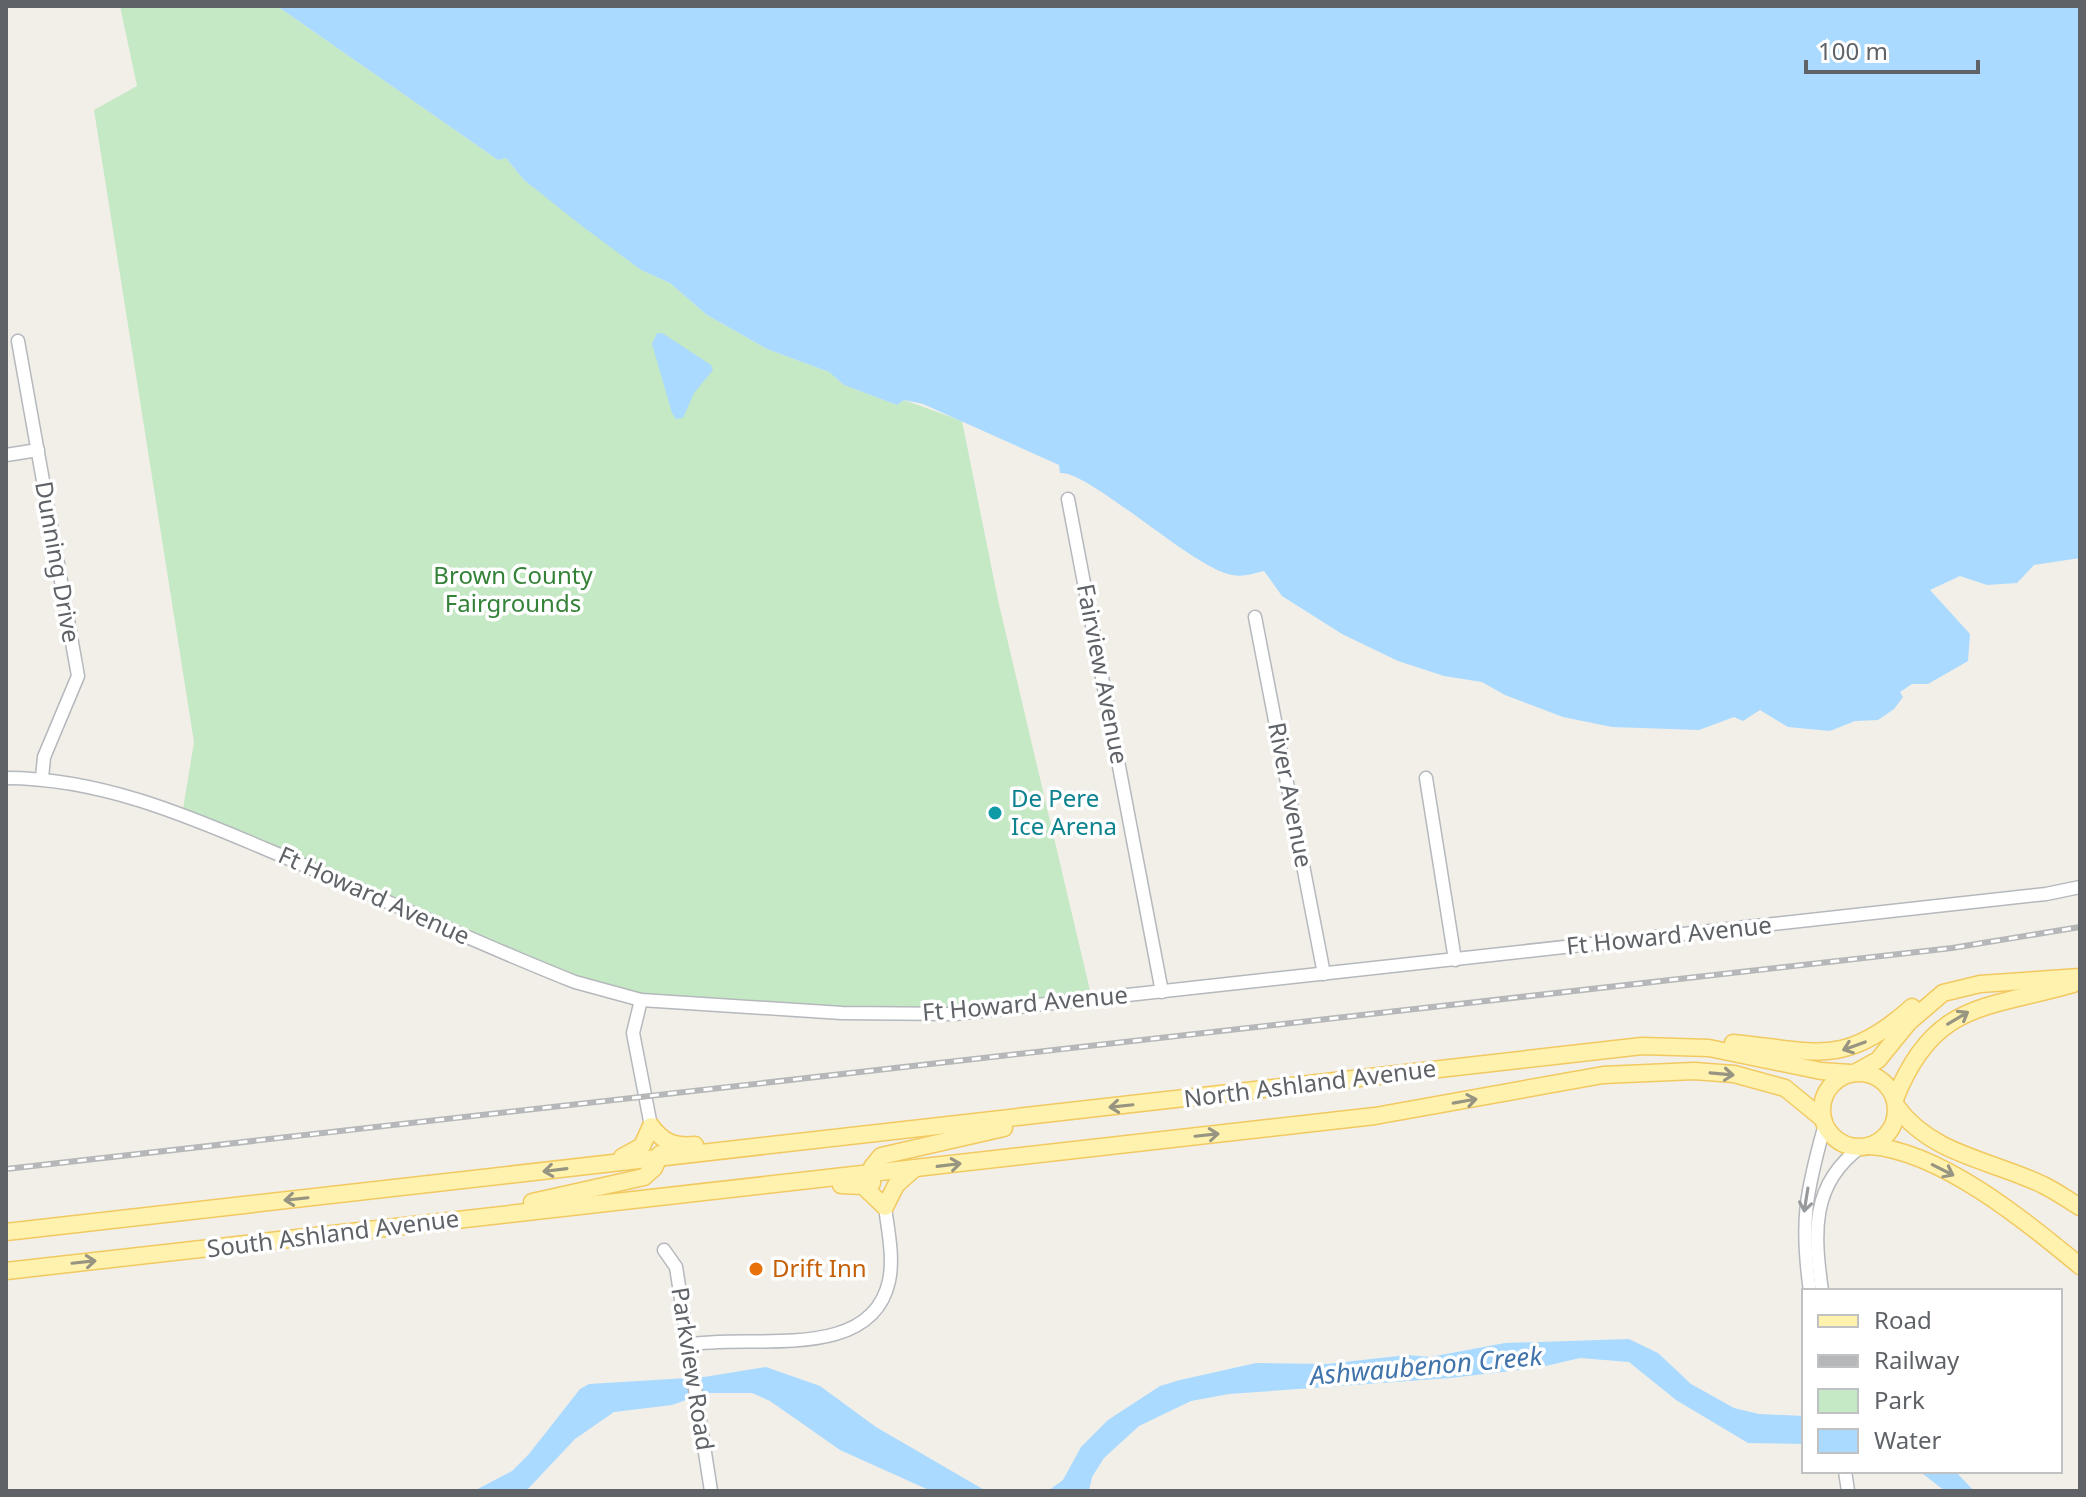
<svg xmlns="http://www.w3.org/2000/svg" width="2086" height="1497" viewBox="0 0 2086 1497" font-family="'Noto Sans',sans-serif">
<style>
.green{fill:#c5e8c5}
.water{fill:#aadaff}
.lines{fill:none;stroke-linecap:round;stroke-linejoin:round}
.minor-casing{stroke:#b5b8bc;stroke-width:15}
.major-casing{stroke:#f2c960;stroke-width:19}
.minor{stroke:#fff;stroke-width:12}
.major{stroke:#fff2af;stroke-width:16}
.rail-casing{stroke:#b6b7b8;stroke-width:6}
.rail{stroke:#fff;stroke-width:3;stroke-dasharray:9;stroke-linecap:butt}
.oneway{stroke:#979581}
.oneway2{stroke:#979a9d}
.culture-dot{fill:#0f9aa8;stroke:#fff;stroke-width:3}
.food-dot{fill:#e8710a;stroke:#fff;stroke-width:3}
.labels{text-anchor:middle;stroke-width:7;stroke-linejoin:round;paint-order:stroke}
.street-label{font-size:24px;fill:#5f6368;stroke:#fff}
.park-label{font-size:24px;fill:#348238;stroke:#fff}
.culture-label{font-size:24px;fill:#0d838f;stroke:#fff;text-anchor:start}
.food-label{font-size:24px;fill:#c56008;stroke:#fff;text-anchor:start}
.water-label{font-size:26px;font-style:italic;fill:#4174aa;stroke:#fff}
</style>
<rect width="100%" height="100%" fill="#f1efe8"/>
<polygon class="green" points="120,6 277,6 498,160 506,158 524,180 641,270 670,283 707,315 767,349 829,372 844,385 897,405 904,400 962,421 998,600 1092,999 955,1014 641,1000 575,982 182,815 194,742 94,110 137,86"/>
<g class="water">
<path d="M277,6H2080V558L2034,565L2017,583L1987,585L1960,576L1930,590L1970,634L1968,661L1928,684H1912L1900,692L1903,697L1894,709L1878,720L1855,721L1830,731L1788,727L1760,710L1743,721L1734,717L1699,730L1612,727L1563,717L1505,695L1482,682L1444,676L1398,661L1342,634L1282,596L1264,571C1252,574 1240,578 1228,574C1189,564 1086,469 1060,473L1059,465L923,404L904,400L897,405L844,385L829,372L767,349L707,315L670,283L641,270L582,226L524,180L506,158L498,160Z"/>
<polygon points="657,333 662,333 711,365 713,370 694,393 683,418 676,419 672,413 652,344"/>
<polygon points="1629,1339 1658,1353 1691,1384 1734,1408 1759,1414 1804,1416 1804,1444 1748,1443 1676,1400 1629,1362 1580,1358 1537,1368 1450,1378 1229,1394 1191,1401 1139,1426 1104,1458 1092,1477 1089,1491 1048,1491 1063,1480 1081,1447 1108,1420 1160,1386 1180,1380 1256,1363 1327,1364 1407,1355 1430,1357 1505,1343"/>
<polygon points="766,1367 820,1386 876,1427 986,1491 931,1491 840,1450 770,1401 752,1393 706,1393 672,1405 614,1412 575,1439 526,1491 474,1491 512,1471 529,1454 580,1389 589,1384 704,1377"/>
<polygon points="1919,1471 1955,1471 1974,1491 1945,1491"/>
</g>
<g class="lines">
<defs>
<g id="minor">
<polyline points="18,341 78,676 44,757 42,778"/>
<polyline points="6,455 38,450"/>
<polyline points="1068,499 1162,992"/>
<polyline points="1255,617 1324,974"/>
<path d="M6,778C98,778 184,814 268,850C371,893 471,941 575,982L641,1000L842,1013L955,1014L2046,894L2080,887"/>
<polyline points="1426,778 1455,960"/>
<polyline points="641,1000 633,1033 651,1126"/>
<polyline points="664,1250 676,1267 711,1491"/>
<path d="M1810,1291C1800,1221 1806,1192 1825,1124"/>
<path d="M1822,1291C1814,1234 1810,1184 1861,1147"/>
<path d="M687,1345C749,1333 871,1364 889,1281C894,1257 888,1231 885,1207"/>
<polyline points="1845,1471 1848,1491"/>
</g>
<g id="major">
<path d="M1733,1043C1817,1051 1844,1068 1912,1007"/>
<polyline points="1856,1072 1878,1060 1909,1022 1943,993 1980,984 2080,977"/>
<circle cx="1859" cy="1110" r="37"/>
<path d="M1895,1099C1933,1002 1985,1009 2073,984"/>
<path d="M1897,1107C1932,1155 1992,1160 2043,1185C2056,1191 2068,1200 2080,1207"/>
<path d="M1870,1146C1940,1151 2026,1221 2080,1266"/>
<path d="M622,1157L642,1146L651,1126C663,1142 674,1147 695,1145"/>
<polyline points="872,1183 872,1167 881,1156 1004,1128"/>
<polyline points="841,1185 863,1186 885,1207 896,1185 914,1169"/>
<polyline points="532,1202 644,1177 654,1168 660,1154"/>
<polyline points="6,1232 1642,1046 1709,1048 1821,1071 1850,1073"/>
<polyline points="6,1271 1375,1116 1603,1075 1694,1071 1734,1074 1785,1088 1823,1119"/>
</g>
</defs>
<use href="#minor" class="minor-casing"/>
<use href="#major" class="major-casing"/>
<use href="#minor" class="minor"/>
<use href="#major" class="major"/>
<defs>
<polyline id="rail" points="6,1169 1952,948 2080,927"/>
</defs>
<use href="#rail" class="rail-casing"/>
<use href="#rail" class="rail"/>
</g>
<defs><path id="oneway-shaft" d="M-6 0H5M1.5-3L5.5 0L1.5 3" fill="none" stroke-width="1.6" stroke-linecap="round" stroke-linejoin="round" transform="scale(2)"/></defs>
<g class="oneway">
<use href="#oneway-shaft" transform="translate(1958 1018) rotate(-31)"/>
<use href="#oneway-shaft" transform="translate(1854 1046) rotate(160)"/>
<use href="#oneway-shaft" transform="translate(1722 1074) rotate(5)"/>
<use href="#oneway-shaft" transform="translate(1465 1101) rotate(-10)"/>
<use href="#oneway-shaft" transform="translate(1121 1106) rotate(174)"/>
<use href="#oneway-shaft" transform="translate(1207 1135) rotate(-6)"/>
<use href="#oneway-shaft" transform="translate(949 1165) rotate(-7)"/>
<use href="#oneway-shaft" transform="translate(555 1170) rotate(173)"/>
<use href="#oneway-shaft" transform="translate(1943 1170) rotate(27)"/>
<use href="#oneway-shaft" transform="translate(296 1199) rotate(174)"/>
<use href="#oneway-shaft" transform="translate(84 1262) rotate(-6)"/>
</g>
<use class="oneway2" href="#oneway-shaft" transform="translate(1806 1200) rotate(99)"/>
<circle class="culture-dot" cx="995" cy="813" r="8"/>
<circle class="food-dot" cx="756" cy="1269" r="8"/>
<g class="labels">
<g class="street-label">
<text transform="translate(57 562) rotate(80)" y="8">Dunning Drive</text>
<text transform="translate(1102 674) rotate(79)" y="8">Fairview Avenue</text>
<text transform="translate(1290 795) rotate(79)" y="8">River Avenue</text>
<text transform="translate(374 896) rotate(24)" y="8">Ft Howard Avenue</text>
<text transform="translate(1669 936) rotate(-6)" y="8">Ft Howard Avenue</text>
<text transform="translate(1025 1004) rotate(-5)" y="8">Ft Howard Avenue</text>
<text transform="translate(1310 1084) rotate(-7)" y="8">North Ashland Avenue</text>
<text transform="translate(333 1234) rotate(-7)" y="8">South Ashland Avenue</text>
<text transform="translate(692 1369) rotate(81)" y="8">Parkview Road</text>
</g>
<g class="park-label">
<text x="513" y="584">Brown County<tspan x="513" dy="28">Fairgrounds</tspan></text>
</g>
<g class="culture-label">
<text x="1011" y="807">De Pere<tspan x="1011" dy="28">Ice Arena</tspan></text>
</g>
<g class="food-label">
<text x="772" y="1277">Drift Inn</text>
</g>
<g class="water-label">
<text transform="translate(1426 1366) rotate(-5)" y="9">Ashwaubenon Creek</text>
</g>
</g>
<rect width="2086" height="1497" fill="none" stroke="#5f6368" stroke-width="16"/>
<rect x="1802" y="1289" width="260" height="184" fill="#ffffff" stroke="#bfc1c3" stroke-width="2"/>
<rect x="1818" y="1315" width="40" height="12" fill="#fff2af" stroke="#bfc1c3" stroke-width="2"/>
<text x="1874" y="1329" font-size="24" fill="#5f6368">Road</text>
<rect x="1818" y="1355" width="40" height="12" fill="#b6b7b8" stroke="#bfc1c3" stroke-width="2"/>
<text x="1874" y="1369" font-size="24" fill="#5f6368">Railway</text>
<rect x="1818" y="1389" width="40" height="24" fill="#c5e8c5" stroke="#bfc1c3" stroke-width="2"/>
<text x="1874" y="1409" font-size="24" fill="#5f6368">Park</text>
<rect x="1818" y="1429" width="40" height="24" fill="#aadaff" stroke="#bfc1c3" stroke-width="2"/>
<text x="1874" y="1449" font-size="24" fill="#5f6368">Water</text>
<path d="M1806 60v12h172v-12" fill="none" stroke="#5f6368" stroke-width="4"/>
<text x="1818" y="60" font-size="24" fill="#5f6368" stroke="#ffffff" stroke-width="6" paint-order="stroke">100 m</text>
</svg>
